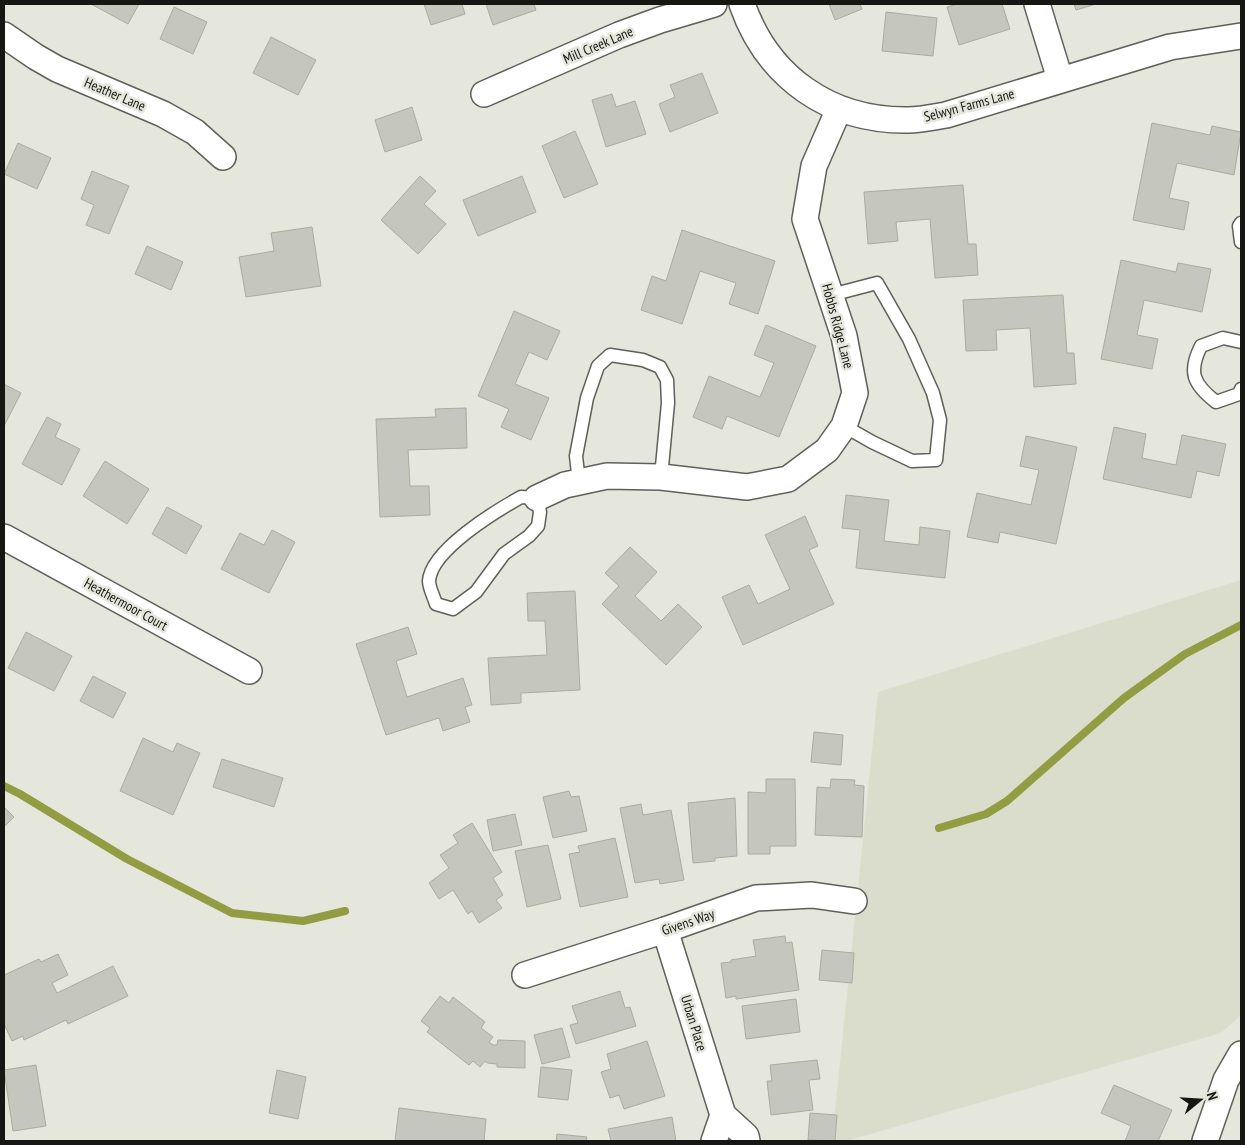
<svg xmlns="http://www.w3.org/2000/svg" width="1245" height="1145" viewBox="0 0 1245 1145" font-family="'PT Sans Narrow',sans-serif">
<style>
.built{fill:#daddcb}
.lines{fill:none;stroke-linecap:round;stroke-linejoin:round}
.stream{stroke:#929c43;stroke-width:8}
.building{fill:#c5c7be;stroke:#aaaca2}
.service-casing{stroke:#5f6058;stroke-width:15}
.minor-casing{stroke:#5f6058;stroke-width:28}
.service{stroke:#fff;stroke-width:12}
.minor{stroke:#fff;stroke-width:25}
.labels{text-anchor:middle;stroke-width:5;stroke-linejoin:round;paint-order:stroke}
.street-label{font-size:14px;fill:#161713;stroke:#e5e6dc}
</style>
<rect width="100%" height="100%" fill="#e5e6dc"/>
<polygon class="built" points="1241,580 1241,1015 1221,1033 846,1141 832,1141 878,692"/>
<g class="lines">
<g class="stream">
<polyline points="4,786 20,794 127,859 232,913 303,921 345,911"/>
<polyline points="939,828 986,814 1007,801 1124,698 1185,654 1241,625"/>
</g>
</g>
<g class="building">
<polygon points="91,4 139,4 128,24"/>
<polygon points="424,4 462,4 465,14 431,25"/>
<polygon points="486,4 534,4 536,10 493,25"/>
<polygon points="829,4 860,4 862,9 835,20"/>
<polygon points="958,4 1002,4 1010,29 959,45 947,7"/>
<polygon points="1074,4 1096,4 1076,10"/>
<polygon points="174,7 207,22 193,54 160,39"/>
<polygon points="886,12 937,18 933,56 882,51"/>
<polygon points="271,37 316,60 298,95 253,73"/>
<polygon points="702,73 718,113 670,132 659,104 675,97 670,85"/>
<polygon points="612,94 616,107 635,101 646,134 606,147 592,100"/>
<polygon points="412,107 422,140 385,152 375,120"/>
<polygon points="1152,123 1210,135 1212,126 1241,132 1234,175 1177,163 1169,198 1189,202 1184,230 1133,220"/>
<polygon points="575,131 598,184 564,198 542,146"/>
<polygon points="18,143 51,158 37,189 4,174"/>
<polygon points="92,171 129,186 109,234 86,225 94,205 81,199"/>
<polygon points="420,176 436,191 424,204 446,224 418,254 381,220"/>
<polygon points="522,176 536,212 478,236 463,200"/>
<polygon points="963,185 968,244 976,244 978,275 935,278 930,219 896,222 898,241 868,244 864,192"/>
<polygon points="312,227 321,286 246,297 239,257 274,251 271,233"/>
<polygon points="682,230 775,261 758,314 729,304 736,283 700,271 682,324 641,310 652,276 666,281"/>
<polygon points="147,246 183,262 171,290 135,274"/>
<polygon points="1121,260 1176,272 1178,263 1211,269 1202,312 1144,300 1137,335 1158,339 1152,369 1101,359"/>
<polygon points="1063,295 1067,353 1074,353 1076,384 1034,387 1030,328 996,330 997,350 966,351 963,300"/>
<polygon points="514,311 560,331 547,360 529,352 515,384 549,398 531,440 501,427 509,409 478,396"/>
<polygon points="766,325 816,346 779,437 727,416 722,429 693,417 709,376 760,397 774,363 754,355"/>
<polygon points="4,384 21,393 4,426"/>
<polygon points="466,408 467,448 408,450 410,486 429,486 430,515 380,517 376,419 436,417 435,409"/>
<polygon points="47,417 61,424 55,437 80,449 62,485 22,464"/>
<polygon points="1114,427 1146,434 1142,458 1176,465 1182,435 1226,444 1219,476 1197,471 1191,498 1103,479"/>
<polygon points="1026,436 1077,447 1056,544 1000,532 998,543 967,537 977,493 1031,505 1039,470 1020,466"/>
<polygon points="105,461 149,489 127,524 83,496"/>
<polygon points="846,495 889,500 884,541 919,545 920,527 950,531 945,578 856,568 860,530 842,528"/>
<polygon points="167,507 202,526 186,554 152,534"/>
<polygon points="805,516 818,546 809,550 834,604 743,645 722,597 749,585 758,604 790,589 765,535"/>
<polygon points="272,530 295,542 269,593 221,569 240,533 264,545"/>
<polygon points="630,547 657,572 635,596 661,621 678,604 702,627 666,665 602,604 619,586 605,573"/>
<polygon points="575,591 580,690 521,693 521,703 491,705 488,658 547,655 545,621 528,621 527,593"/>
<polygon points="408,627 417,654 396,661 407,697 463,678 472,705 465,707 470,722 443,731 439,718 386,735 356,644"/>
<polygon points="26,632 72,656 54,691 8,668"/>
<polygon points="93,676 126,693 113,718 80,701"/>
<polygon points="814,732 843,735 841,765 811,762"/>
<polygon points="143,738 173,752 177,743 200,753 173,815 120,791"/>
<polygon points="222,759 283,778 274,807 213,787"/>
<polygon points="766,779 795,779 796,846 770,846 770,854 748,854 748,792 766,793"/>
<polygon points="831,779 855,780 854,785 864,786 862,837 815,835 817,787 830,788"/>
<polygon points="569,791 571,797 579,796 587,831 553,838 543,797"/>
<polygon points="735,798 737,856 715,858 715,861 693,863 688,803"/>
<polygon points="641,804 643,815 671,810 684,880 660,884 659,879 635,883 620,808"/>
<polygon points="4,807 14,817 4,827"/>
<polygon points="515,814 522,845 493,851 487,820"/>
<polygon points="472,823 502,872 493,878 503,895 496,900 502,908 479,923 472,911 468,914 453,890 439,899 429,883 449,868 440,855 458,843 453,835"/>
<polygon points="615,838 628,897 580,907 569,854 580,852 578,846"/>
<polygon points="548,845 561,899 527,907 515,851"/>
<polygon points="785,936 786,943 792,942 799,990 736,999 736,996 726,998 721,963 731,962 731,960 756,956 753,940"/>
<polygon points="822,950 854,953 852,983 819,980"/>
<polygon points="58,954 68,975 52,983 57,993 113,966 128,996 68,1024 66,1020 24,1040 23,1036 12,1041 4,1024 4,975 39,959 41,962"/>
<polygon points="620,991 625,1008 630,1007 636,1026 576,1044 570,1025 578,1023 572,1006"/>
<polygon points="440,996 449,1003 453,997 485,1022 481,1028 493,1037 489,1042 493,1045 497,1045 498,1040 525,1041 525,1068 497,1067 497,1064 487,1063 485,1061 480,1067 473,1061 469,1065 427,1032 430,1028 421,1021"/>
<polygon points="796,999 800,1032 746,1039 742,1006"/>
<polygon points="562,1028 570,1057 542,1064 534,1035"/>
<polygon points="647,1041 665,1096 624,1109 619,1095 610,1098 601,1072 611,1069 607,1054"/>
<polygon points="817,1060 820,1079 809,1080 813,1110 771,1115 767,1081 772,1081 770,1065"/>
<polygon points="36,1065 46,1126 13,1131 4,1070"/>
<polygon points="541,1067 572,1070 568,1100 538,1097"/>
<polygon points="277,1070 306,1077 298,1119 269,1113"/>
<polygon points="1114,1085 1172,1110 1158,1141 1125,1141 1131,1126 1101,1113"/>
<polygon points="399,1108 486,1119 484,1141 395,1141"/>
<polygon points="810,1113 837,1115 835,1141 808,1140"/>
<polygon points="672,1117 676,1141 611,1141 608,1129"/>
<polygon points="557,1134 587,1137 586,1141 556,1141"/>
</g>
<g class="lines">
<defs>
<g id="service">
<polyline points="1241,223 1239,226 1241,242"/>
<polyline points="831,295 877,283 909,339 933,393 940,420 936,460 912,461 872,442 844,426"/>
<path d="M1241,342L1223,338L1201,346C1188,372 1193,384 1216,402L1239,394L1241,389"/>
<polyline points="579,482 576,456 587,398 598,366 610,355 643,360 660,367 667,380 668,403 661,477"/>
<path d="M521,497L537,498L540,512L538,526L529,536L504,554L476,592L453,609L436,604C434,597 429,588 429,581C431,550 496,511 521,497Z"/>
</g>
<g id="minor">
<path d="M742,4C768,78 830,121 908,120C920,120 934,117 946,115L1170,47L1241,36"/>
<polyline points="1037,4 1060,79"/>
<polyline points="4,35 36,57 57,69 163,114 195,132 223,157"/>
<polyline points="484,94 619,35 660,20 714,4"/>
<polyline points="537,498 565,485 607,476 661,477 747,487 788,479 827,450 844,426 855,393 844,336 805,219 814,166 839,109"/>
<polyline points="4,537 249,671"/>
<polyline points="665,930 723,1115"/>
<polyline points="525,975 665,930 756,898 812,895 854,901"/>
<polyline points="714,1141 723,1115 746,1136 747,1141"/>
<polyline points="1205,1141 1226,1080 1241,1054"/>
</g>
</defs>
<use href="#service" class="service-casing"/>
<use href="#minor" class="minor-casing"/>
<use href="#service" class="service"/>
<use href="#minor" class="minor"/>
</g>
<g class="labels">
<g class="street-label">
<text transform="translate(598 45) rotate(-23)" y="5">Mill Creek Lane</text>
<text transform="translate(115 94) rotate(23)" y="5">Heather Lane</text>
<text transform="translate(969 105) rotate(-15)" y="5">Selwyn Farms Lane</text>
<text transform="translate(838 326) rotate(75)" y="5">Hobbs Ridge Lane</text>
<text transform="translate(126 604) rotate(29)" y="5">Heathermoor Court</text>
<text transform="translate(688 922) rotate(-19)" y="5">Givens Way</text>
<text transform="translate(694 1023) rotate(73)" y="5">Urban Place</text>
</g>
</g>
<rect width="1245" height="1145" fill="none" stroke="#161713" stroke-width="10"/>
<g transform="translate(1200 1100) rotate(72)" stroke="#e5e6dc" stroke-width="4" paint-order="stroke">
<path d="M0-4L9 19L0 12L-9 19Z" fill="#161713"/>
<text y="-8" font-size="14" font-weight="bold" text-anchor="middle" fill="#161713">N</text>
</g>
</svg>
